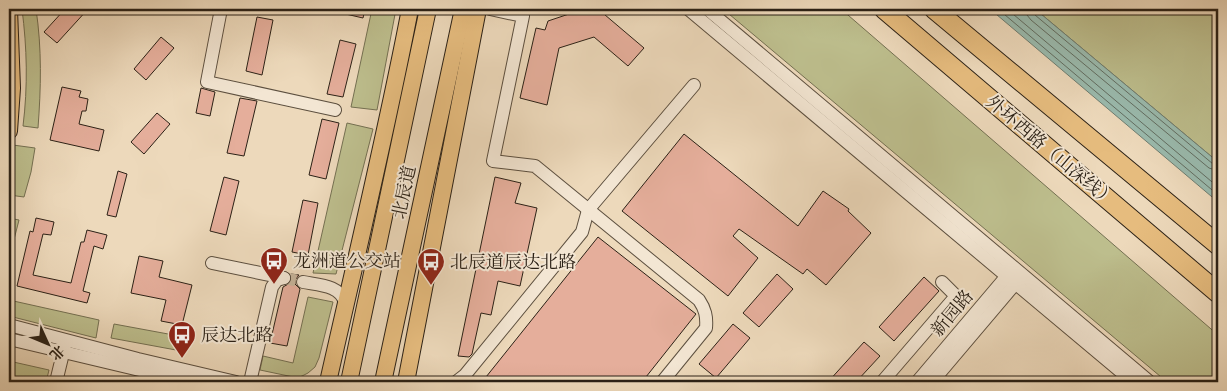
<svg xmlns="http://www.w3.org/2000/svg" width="1227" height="391" viewBox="0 0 1227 391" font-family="'EB Garamond','Noto Serif SC',serif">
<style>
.green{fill:#bdbe8d;stroke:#747052}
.water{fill:#9abaad;stroke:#6e7d71}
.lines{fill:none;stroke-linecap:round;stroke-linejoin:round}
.shore{stroke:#626e62;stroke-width:1}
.building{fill:#e5ae9b;stroke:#2b2116}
.minor-tunnel{stroke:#c6b49a;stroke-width:12;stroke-dasharray:12 6;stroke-linecap:butt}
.minor-casing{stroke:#5c4f3f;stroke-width:14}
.major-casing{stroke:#2b2116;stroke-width:18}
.highway-casing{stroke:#2b2116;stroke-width:21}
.minor{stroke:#f3e6d3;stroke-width:12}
.major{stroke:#e6bc7e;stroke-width:16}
.highway{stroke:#e6bc7e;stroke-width:19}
.labels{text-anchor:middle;stroke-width:4;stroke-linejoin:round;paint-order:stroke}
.street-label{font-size:18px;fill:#2b2116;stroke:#f3e6d3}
.poi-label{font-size:18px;fill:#2b2116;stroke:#f3e6d3;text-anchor:start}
</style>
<rect width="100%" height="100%" fill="#edd9bb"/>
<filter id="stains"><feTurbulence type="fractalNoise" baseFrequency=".004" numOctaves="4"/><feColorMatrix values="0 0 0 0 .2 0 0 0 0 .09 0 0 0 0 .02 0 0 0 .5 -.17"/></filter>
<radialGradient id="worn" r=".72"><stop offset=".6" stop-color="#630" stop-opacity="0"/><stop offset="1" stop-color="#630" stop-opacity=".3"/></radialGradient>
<g class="green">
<path d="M22,9H36C42,49 41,88 38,128L23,126C28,86 27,48 22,9Z"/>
<polygon points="372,9 396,9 377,110 351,107"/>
<polygon points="723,9 841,9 1218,335 1218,382 1167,382"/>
<polygon points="1035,9 1218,9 1218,162"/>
<polygon points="347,123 373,129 336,274 313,273"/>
<polygon points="13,145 35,148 31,172 24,197 9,195 9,179"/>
<polygon points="9,218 19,220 9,259"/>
<polygon points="308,297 333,302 319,358 315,367 308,373 298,378 260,370 263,356 293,363"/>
<polygon points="9,300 99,320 96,338 9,316"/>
<polygon points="114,324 179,336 176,350 111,338"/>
<polygon points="9,361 49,370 46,382 19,382 9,380"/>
</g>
<polygon class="water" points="990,9 1035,9 1218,162 1218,202"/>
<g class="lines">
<g class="shore">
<polyline points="998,9 1218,195"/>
<polyline points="1007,9 1218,187"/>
<polyline points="1026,9 1027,15 1031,20 1209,168 1218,171"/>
<polyline points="1032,9 1035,15 1213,164 1218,165"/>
</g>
</g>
<g class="building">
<polygon points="65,9 88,9 57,43 44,32"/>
<polygon points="337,9 365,9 363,18 337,12"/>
<polygon points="584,9 598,9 644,48 628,66 594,37 559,48 547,105 520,98 536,28 545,30 548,21"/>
<polygon points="257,17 273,20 262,75 246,71"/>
<polygon points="161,37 174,48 146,80 134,69"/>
<polygon points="340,40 356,44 343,97 327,94"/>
<polygon points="62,87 81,91 79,97 88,99 86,111 82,111 79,124 104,130 99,151 50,140"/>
<polygon points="201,88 215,92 210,116 196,113"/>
<polygon points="240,98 257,101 244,156 227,153"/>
<polygon points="157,113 170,124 144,154 131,142"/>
<polygon points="322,119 339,123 326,179 309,175"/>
<polygon points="684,134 798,226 823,191 849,209 848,211 871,233 826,285 807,269 803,274 739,229 733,236 758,258 728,296 622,211"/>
<polygon points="118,171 127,174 116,217 107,215"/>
<polygon points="224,177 239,181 226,235 210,231"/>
<polygon points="495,177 521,183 515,203 537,208 520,286 498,281 491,315 481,313 472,354 469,357 458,356"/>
<polygon points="303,200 318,203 308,255 292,252"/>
<polygon points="36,218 54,222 51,235 43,234 33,275 71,283 81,242 84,242 87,230 107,235 103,249 94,246 83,291 90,293 87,303 17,286 30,231 33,232"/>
<polygon points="598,237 696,314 642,382 482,382"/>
<polygon points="139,256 163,261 159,277 192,285 182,325 161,321 166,300 131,293"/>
<polygon points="291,274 299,275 295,280 295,284 300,289 287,346 270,343 283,287 290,283 292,279"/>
<polygon points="777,274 793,289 759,327 743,313"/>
<polygon points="924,277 939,291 894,341 879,327"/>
<polygon points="733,324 750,338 716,378 699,364"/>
<polygon points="864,342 880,356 856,382 828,382"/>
</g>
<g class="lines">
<polyline class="minor-tunnel" points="284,278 303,282"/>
<defs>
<g id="minor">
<polyline points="221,9 207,82 335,110"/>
<path d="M490,9L523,16L493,161L535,166L699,300C705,309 707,316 706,328L662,382"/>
<polyline points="688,9 1133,382"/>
<polyline points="707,9 1150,382"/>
<polyline points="212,263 284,278"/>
<path d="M303,282C318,285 341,285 345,303"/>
<polyline points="9,325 138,359 236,382"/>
<polyline points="9,339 190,382"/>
<polyline points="56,382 65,345"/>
<polyline points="250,382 272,287 277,280 284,278"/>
<polyline points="456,382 465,375 582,232 588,210 694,85"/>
<polyline points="882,382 956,296 942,282"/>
<polyline points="917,382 1011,271"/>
<polyline points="932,382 1021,277"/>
</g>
<g id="major">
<polyline points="9,131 12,88 9,9"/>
<path d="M328,382C356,258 386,134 410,9"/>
<polyline points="349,382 428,9"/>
<polyline points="383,382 463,9"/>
<polyline points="406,382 478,9"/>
</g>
<g id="highway">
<polyline points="884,9 1218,293"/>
<polyline points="934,9 1218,245"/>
</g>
</defs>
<use href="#minor" class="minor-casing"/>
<use href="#major" class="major-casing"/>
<use href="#highway" class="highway-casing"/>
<use href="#minor" class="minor"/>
<use href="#major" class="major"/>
<use href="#highway" class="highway"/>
</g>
<defs>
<symbol id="bus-pin" viewBox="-11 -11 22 30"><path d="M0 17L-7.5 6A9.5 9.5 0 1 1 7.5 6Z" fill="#8f2418" stroke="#f3e6d3"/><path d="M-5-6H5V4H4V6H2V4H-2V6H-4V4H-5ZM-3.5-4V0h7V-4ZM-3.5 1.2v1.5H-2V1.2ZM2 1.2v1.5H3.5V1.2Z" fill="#fff"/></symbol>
</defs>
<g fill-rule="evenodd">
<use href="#bus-pin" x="258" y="245" width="32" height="43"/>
<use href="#bus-pin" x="415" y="246" width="32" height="43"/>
<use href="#bus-pin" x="166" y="319" width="32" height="43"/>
</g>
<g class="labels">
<g class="street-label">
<text transform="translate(1051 151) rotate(40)" y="6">外环西路（山深线）</text>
<text transform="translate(404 192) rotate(-78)" y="6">北辰道</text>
<text transform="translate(952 313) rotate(-50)" y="6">新园路</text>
</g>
<g class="poi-label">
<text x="293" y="267">龙洲道公交站</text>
<text x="450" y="268">北辰道辰达北路</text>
<text x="201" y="341">辰达北路</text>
</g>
</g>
<rect width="1227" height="391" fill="none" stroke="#edd9bb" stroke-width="30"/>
<rect x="10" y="10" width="1207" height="371" fill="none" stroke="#2b2116" stroke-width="2.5"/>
<rect x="15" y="15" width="1197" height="361" fill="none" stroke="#2b2116"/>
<g transform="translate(48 344) rotate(134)" stroke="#f3e6d3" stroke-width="4" paint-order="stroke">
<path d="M0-4L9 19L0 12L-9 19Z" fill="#2b2116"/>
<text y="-8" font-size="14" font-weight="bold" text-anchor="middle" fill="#2b2116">北</text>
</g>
<rect width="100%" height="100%" filter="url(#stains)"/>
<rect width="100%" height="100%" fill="url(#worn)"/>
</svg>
